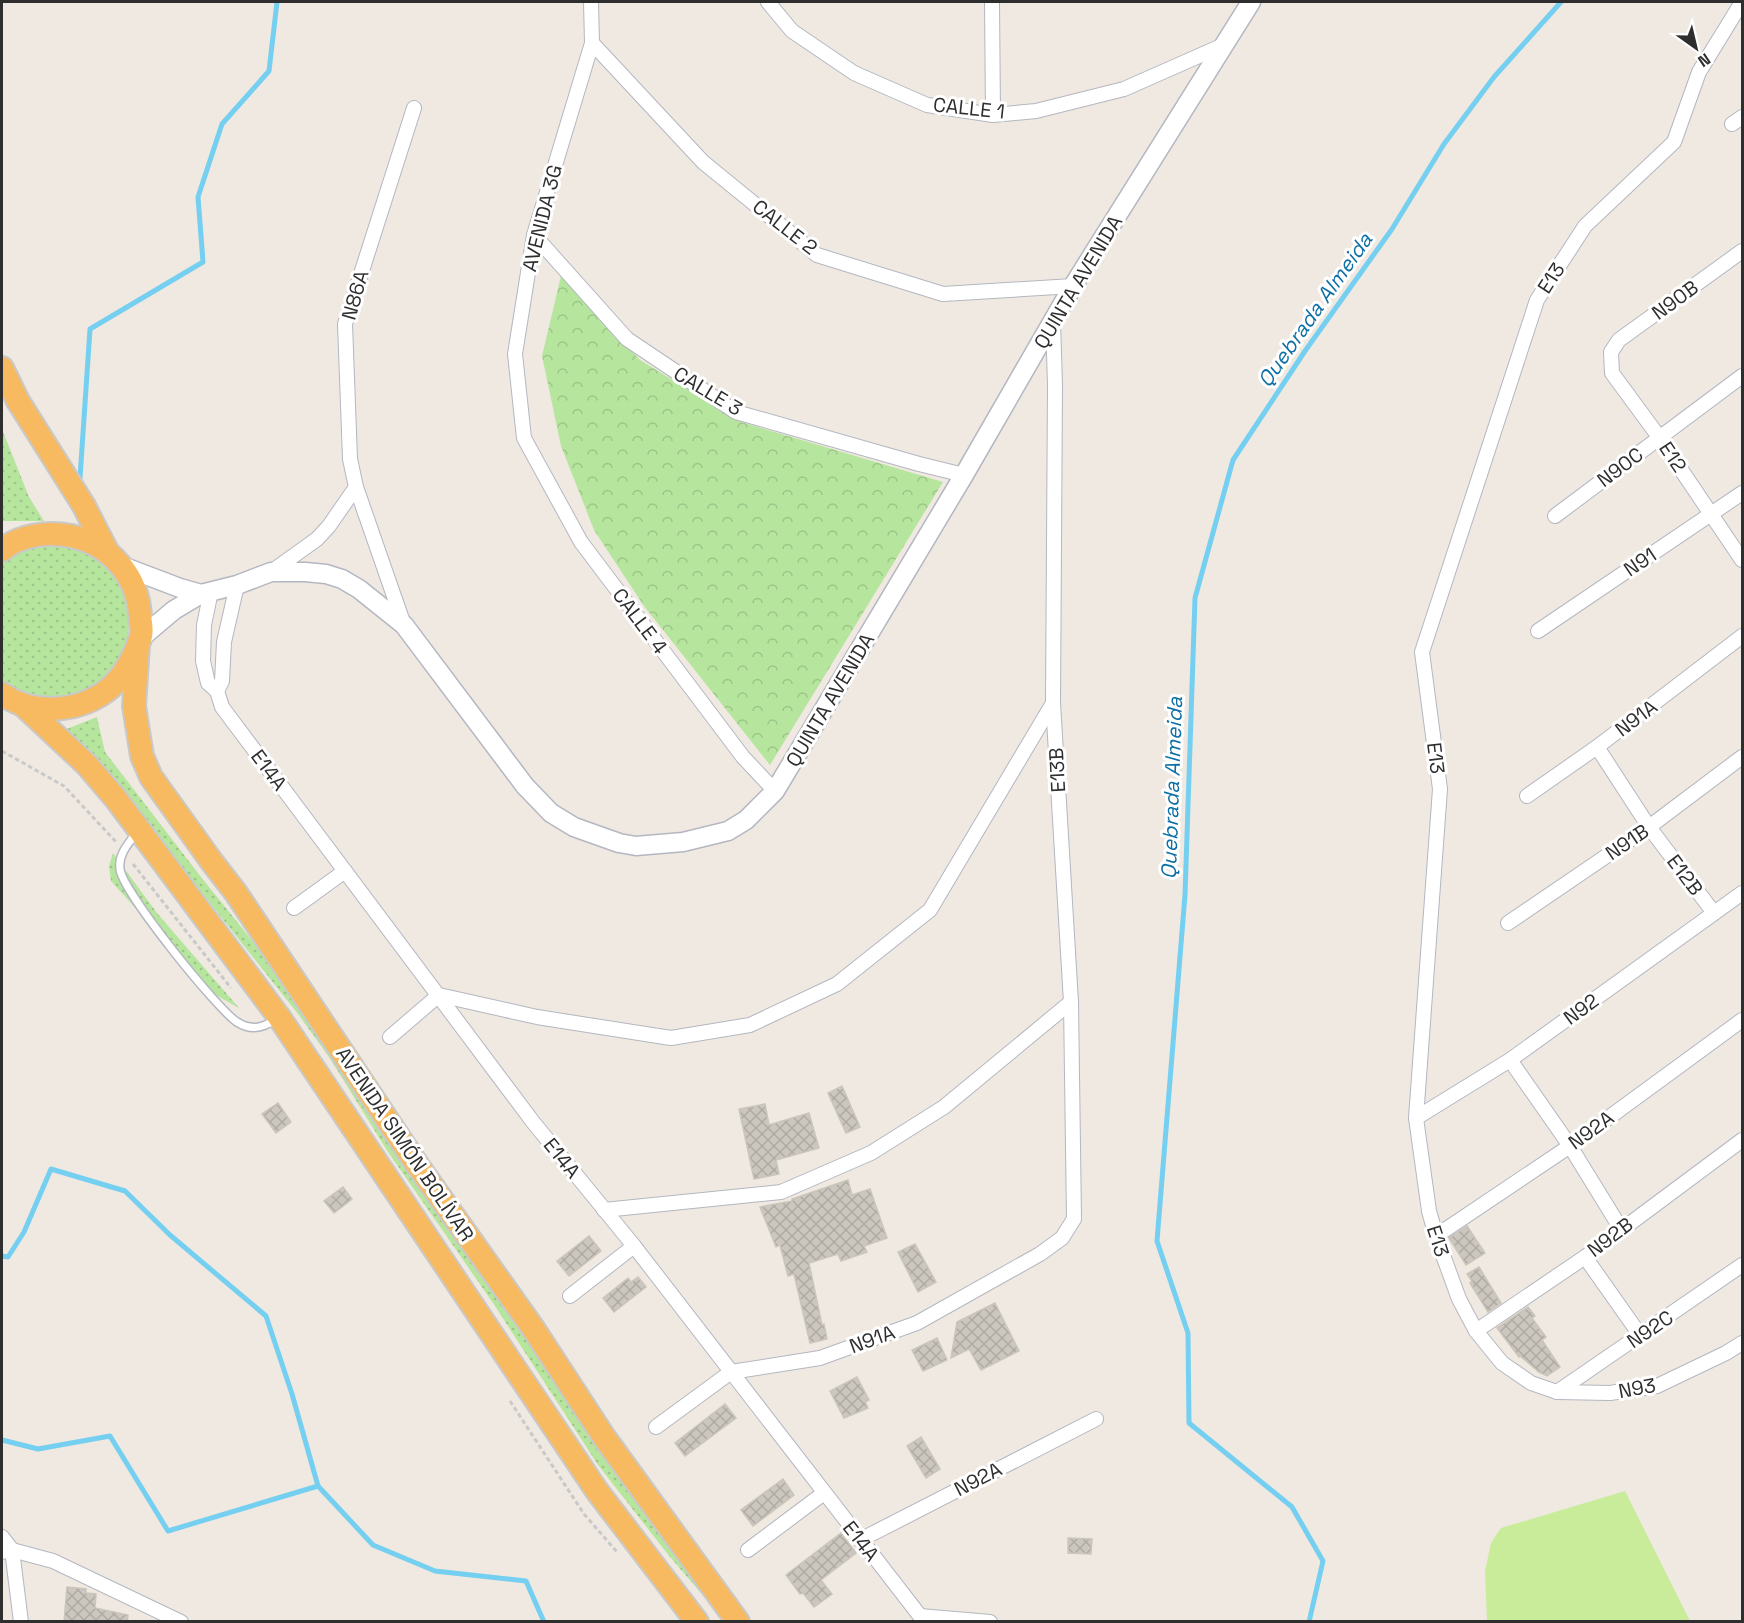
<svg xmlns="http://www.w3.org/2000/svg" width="1744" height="1623" viewBox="0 0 1744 1623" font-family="'Space Grotesk',sans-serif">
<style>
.grass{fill:url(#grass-dots)}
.park{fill:url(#park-crowns)}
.pitch{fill:#c9ec9a}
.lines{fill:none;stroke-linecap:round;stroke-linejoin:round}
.stream{stroke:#75cff0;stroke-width:5}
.building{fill:url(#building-cross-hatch);stroke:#cbc5ba;stroke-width:1.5}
.service-casing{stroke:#b4b7c1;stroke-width:10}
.minor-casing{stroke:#b4b7c1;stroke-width:16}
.tertiary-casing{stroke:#b4b7c1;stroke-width:21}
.trunk-casing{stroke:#c9c9c9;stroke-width:26}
.path{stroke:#c9c9c9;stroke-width:3;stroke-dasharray:4.5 3;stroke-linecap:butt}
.service{stroke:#fff;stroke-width:7}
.minor{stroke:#fff;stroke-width:14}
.tertiary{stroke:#fff;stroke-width:18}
.trunk{stroke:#f8ba60;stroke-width:22}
.labels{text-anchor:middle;stroke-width:6;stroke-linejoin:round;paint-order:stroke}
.street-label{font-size:20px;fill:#2e2e2e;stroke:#fff}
.water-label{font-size:21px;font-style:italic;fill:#0d6fa3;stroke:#fff}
</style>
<defs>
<pattern id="grass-dots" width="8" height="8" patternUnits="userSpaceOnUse" patternTransform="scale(1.5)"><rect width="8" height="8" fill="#b6e59e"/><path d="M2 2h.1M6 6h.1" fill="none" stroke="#9dc588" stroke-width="1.8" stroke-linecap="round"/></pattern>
<pattern id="park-crowns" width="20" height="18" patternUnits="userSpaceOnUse" patternTransform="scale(1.5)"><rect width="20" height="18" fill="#b6e59e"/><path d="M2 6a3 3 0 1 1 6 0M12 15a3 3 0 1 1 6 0" fill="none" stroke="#9dc588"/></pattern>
<pattern id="building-cross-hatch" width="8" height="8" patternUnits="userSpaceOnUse" patternTransform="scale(1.5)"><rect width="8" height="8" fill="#cbc7bf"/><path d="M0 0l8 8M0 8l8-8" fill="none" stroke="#afaba4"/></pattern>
</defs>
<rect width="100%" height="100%" fill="#efe9e1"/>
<g class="grass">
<polygon points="2,429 29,497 44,521 2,521"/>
<polygon points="60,544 86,552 108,568 123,590 130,617 127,643 116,668 98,687 50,703 2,687 2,561 33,545"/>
<polygon points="97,717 105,752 201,877 307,1009 725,1621 670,1557 598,1465 493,1303 388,1152 329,1057 298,1014 140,815 54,734"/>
<polygon points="113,853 157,913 239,1008 212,993 111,881 109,866"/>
</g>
<polygon class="park" points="561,276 640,360 741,422 943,482 770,765 644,606 594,530 561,446 542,356"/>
<polygon class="pitch" points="1625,1491 1690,1621 1487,1621 1485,1571 1491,1543 1501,1528"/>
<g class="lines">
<g class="stream">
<polyline points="80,478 90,329 203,262 198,197 222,124 269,71 277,2"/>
<polyline points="2,1256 8,1257 24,1232 51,1169 125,1191 170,1235 266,1316 292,1394 318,1486 373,1545 435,1571 526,1581 544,1622"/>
<polyline points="2,1440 38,1449 110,1436 168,1531 318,1486"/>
<polyline points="1309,1622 1323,1561 1292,1507 1189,1423 1188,1333 1157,1241 1185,895 1195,598 1233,460 1305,351 1392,229 1444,144 1494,77 1561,2"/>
</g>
</g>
<g class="building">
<polygon points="842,1086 860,1127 846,1133 828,1093"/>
<polygon points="278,1103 291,1122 276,1133 262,1114"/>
<polygon points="765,1104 769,1125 809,1113 819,1148 776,1160 779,1174 754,1179 739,1109"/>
<polygon points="848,1180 852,1195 870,1189 887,1238 864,1246 867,1252 841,1261 838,1254 809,1263 822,1325 824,1324 827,1339 810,1343 794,1274 788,1276 780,1245 776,1247 760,1207 792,1201 792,1199"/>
<polygon points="343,1187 352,1199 334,1213 324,1201"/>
<polygon points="1467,1226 1485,1253 1466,1265 1449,1238"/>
<polygon points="589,1236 601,1251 569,1276 557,1261"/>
<polygon points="915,1244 936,1282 918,1292 898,1252"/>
<polygon points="1479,1267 1501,1303 1488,1312 1470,1283 1472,1281 1467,1274"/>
<polygon points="638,1277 646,1287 614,1312 603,1298 628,1278 631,1282"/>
<polygon points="995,1303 1019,1351 981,1370 969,1349 951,1358 957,1322"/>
<polygon points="1528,1307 1535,1316 1532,1318 1546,1337 1542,1340 1560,1367 1547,1376 1539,1372 1520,1356 1519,1357 1497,1328"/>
<polygon points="937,1338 947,1360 923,1371 912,1350"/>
<polygon points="857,1377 869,1400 865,1402 868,1408 844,1418 830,1391"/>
<polygon points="725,1404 736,1418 685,1456 675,1443"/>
<polygon points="921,1437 940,1469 926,1478 907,1446"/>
<polygon points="783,1479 794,1495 753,1526 741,1510"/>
<polygon points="841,1533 856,1553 821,1580 832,1594 814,1607 803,1593 800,1594 786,1575"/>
<polygon points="1068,1538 1092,1539 1091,1554 1068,1553"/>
<polygon points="67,1587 86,1589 86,1593 96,1594 95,1608 128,1615 127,1622 64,1622"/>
</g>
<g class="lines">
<defs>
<path id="service" d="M137,832C129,843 118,854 120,869C122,891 216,1008 237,1022C251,1031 262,1028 275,1020"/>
<g id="minor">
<polyline points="591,2 592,43 534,235 515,354 524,438 581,542 743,757 775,791"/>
<polyline points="768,2 792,31 854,73 927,105 993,115 1036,111 1124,89 1226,44"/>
<polyline points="992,2 993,115"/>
<polyline points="1742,2 1699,72 1674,142 1585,226 1537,300 1422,652 1440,789 1416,1118 1429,1211 1436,1236 1459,1299 1476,1331 1502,1363 1531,1383 1557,1392 1610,1393 1657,1386 1726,1353 1742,1343"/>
<polyline points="592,43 703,162 817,255 943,294 1073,286"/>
<polyline points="1732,124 1742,117"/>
<polyline points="534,235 627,339 736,412 919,464 964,475"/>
<polyline points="1742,251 1619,340 1611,352 1612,373 1659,437 1742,560"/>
<polyline points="1555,516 1742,376"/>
<polyline points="271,572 317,539 329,526 356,487"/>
<polyline points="211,591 204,625 203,661 208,683 217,691 222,707 533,1122 634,1246 920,1616"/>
<polyline points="404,625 356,487 350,459 345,324 414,108"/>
<polyline points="1538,631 1742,493"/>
<polyline points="217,691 222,681 224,642 237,585"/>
<polyline points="1597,747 1649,827 1714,913"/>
<polyline points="1527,796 1597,747 1742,636"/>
<polyline points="294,908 345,871"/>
<polyline points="1508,923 1649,827 1742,757"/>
<polyline points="390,1037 439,995 537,1017 671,1038 750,1025 837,984 930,910 1053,703"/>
<polyline points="1510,1060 1570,1146 1621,1229"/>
<polyline points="1416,1118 1510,1060 1742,893"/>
<polyline points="604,1210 781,1192 871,1153 944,1107 1071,1002"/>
<polyline points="1436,1236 1570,1146 1742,1020"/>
<polyline points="1585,1257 1640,1335"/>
<polyline points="570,1296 634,1246"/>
<polyline points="1476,1331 1585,1257 1742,1140"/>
<polyline points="1557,1392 1742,1265"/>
<polyline points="656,1427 731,1372 820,1358 917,1323 1040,1254 1062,1238 1074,1219 1071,1002 1053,703 1055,385 1053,321"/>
<polyline points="2,1537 12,1550 21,1622"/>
<polyline points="860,1540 1096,1419"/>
<polyline points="748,1550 824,1493"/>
<polyline points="2,1552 12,1550 53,1561 181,1622"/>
<polyline points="920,1616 990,1622"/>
</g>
<g id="tertiary">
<polyline points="122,566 180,588 201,594"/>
<polyline points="142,637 174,610 201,594 237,585 271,572 305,572 326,574 342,579 359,589 404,625 525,786 551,813 574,827 619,843 636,846 683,842 728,831 746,820 775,791 964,475 1073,286 1251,2"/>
</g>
<g id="trunk">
<polyline points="2,368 18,401 84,506 107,551"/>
<path d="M2,550C20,535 48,531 71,536C110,544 138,576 140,616C141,623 143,633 140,639C134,658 122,680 105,692C75,713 32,715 2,694"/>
<polyline points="138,645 134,706 142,756 151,777 212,862 236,893 418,1166 533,1328 604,1437 738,1622"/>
<polyline points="24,706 87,765 116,799 279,1017 597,1491 697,1622"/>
</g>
</defs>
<use href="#service" class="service-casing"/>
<use href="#minor" class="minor-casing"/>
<use href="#tertiary" class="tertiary-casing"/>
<use href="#trunk" class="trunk-casing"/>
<g class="path">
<polyline points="2,751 64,786 116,842"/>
<polyline points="133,864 231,988"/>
<polyline points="510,1401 584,1514 617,1552"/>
</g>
<use href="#service" class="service"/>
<use href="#minor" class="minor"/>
<use href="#tertiary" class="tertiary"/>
<use href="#trunk" class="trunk"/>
</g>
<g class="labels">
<g class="street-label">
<text transform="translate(969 108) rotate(6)" y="7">CALLE 1</text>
<text transform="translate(542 218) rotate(-76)" y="7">AVENIDA 3G</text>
<text transform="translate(785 227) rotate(38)" y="7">CALLE 2</text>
<text transform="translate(1551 278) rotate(-57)" y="7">E13</text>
<text transform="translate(1078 282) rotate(-59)" y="7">QUINTA AVENIDA</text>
<text transform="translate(355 295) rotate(-74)" y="7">N86A</text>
<text transform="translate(1675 300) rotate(-36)" y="7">N90B</text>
<text transform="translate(708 391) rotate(31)" y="7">CALLE 3</text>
<text transform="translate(1673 457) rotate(56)" y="7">E12</text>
<text transform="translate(1620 467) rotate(-37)" y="7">N90C</text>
<text transform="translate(1640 562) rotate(-34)" y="7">N91</text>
<text transform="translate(640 621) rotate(53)" y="7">CALLE 4</text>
<text transform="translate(830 700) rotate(-59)" y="7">QUINTA AVENIDA</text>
<text transform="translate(1636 718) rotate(-37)" y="7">N91A</text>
<text transform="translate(1436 758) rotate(83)" y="7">E13</text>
<text transform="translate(269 770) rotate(53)" y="7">E14A</text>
<text transform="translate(1057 770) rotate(-93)" y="7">E13B</text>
<text transform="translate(1627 842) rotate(-34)" y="7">N91B</text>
<text transform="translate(1685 875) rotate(53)" y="7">E12B</text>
<text transform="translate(1581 1009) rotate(-36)" y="7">N92</text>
<text transform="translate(1591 1130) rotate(-36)" y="7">N92A</text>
<text transform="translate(405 1144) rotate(56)" y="7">AVENIDA SIMÓN BOLÍVAR</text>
<text transform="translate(562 1158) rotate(51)" y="7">E14A</text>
<text transform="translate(1610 1237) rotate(-37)" y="7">N92B</text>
<text transform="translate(1438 1241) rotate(72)" y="7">E13</text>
<text transform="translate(1650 1329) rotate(-34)" y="7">N92C</text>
<text transform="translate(872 1339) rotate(-20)" y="7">N91A</text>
<text transform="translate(1637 1388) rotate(-10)" y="7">N93</text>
<text transform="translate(978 1479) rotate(-27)" y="7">N92A</text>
<text transform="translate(861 1541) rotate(52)" y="7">E14A</text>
</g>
<g class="water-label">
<text transform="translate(1315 310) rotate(-55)" y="7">Quebrada Almeida</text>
<text transform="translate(1172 788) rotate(-88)" y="7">Quebrada Almeida</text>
</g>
</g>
<rect width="1744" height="1623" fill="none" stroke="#2e2e2e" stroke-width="6"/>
<g transform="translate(1696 48) rotate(146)" stroke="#ffffff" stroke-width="4.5" paint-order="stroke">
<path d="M0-4.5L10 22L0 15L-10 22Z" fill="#2e2e2e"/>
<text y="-9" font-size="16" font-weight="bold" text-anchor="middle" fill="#2e2e2e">N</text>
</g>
</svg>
